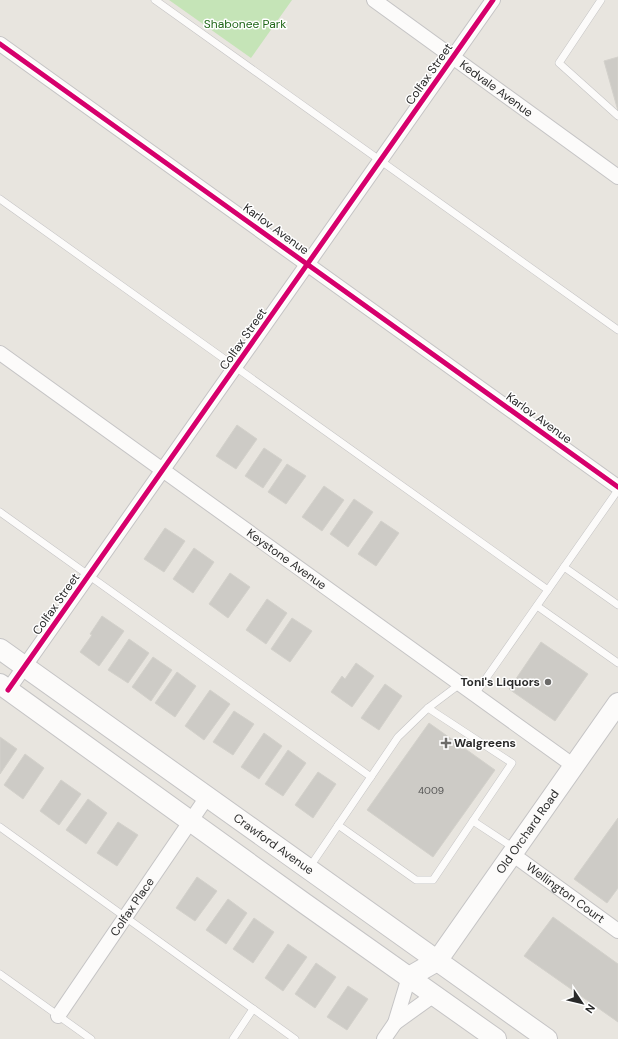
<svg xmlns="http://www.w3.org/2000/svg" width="618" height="1039" viewBox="0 0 618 1039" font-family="'DM Sans',sans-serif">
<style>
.green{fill:#c5e4b7}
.building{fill:#cdcbc6;stroke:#d3d1cb}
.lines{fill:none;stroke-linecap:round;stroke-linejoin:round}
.lane-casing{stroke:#c5c4c5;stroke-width:8}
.street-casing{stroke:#c5c4c5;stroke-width:16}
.secondary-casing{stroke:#c5c4c5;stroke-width:22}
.lane{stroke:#fcfbfa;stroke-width:7}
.street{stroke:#fcfbfa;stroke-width:14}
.secondary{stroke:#fcfbfa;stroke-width:20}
.cycleway-casing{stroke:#fff;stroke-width:8}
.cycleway{stroke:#d6006c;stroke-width:5}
.poi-dot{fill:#6c6b69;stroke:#fff;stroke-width:1.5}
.labels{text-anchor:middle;stroke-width:3;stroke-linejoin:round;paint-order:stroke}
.number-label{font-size:10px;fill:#545453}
.park-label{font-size:12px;fill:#216719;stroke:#fff}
.street-label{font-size:12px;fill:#2a2a2a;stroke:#fff}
.poi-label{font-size:12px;font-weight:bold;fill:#2a2a2a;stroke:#fff;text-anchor:end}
</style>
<rect width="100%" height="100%" fill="#e8e5df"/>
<polygon class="green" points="169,0 292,0 251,58"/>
<g class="building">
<polygon points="618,57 618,111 604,61"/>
<polygon points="237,425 257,439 236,469 216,456"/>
<polygon points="264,448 282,460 263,488 245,476"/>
<polygon points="287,464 306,476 286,504 268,492"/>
<polygon points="324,486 344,500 322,531 302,517"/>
<polygon points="354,499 373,512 348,547 330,534"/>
<polygon points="381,521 399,533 376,566 358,554"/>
<polygon points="165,528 185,541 164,572 144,559"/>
<polygon points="194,548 214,562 193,593 173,579"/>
<polygon points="230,573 250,587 228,618 209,604"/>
<polygon points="267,599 287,613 266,644 246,630"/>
<polygon points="102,616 124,631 99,666 80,652 92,635 90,634"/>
<polygon points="292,618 312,631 290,662 271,649"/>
<polygon points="129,639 149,653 128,683 108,670"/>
<polygon points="541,642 588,674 555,721 509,689"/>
<polygon points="153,657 172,670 151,701 132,687"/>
<polygon points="356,663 374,676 352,707 331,692 342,676 345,679"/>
<polygon points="177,672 196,686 175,717 155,703"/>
<polygon points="385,684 402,696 379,730 361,718"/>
<polygon points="210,690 230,704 204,740 185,726"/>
<polygon points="234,711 254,724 233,755 213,742"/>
<polygon points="429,723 495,770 433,857 367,810"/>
<polygon points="264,733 282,746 259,779 241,767"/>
<polygon points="0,737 17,749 0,774"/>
<polygon points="288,750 306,763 283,796 265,784"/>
<polygon points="25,754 44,768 23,799 4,785"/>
<polygon points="318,772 336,784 313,818 295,805"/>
<polygon points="61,780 81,794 59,825 40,811"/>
<polygon points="88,799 107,813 86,844 66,830"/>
<polygon points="618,818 618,888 607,903 574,879"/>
<polygon points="118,822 138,835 117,866 97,853"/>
<polygon points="197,877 217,891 195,921 176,908"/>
<polygon points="228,899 247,913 226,944 206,930"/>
<polygon points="553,917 618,964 618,1022 524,956"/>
<polygon points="254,918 274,932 253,963 233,949"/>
<polygon points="288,944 307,957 283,991 265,978"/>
<polygon points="316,963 336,977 315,1008 295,994"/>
<polygon points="348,986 368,999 347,1030 327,1017"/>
</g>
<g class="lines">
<defs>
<g id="lane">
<polyline points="155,0 618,330"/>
<polyline points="601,0 559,63 618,116"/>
<polyline points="0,199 548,590"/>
<polyline points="0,512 371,777"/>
<polyline points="564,567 618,605"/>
<polyline points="537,606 618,663"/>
<polyline points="475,694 618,490"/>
<polyline points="473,821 514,848"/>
<polyline points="338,825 416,880 433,880 512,763 428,708"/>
<polyline points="0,827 295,1039"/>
<polyline points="309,868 398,737 428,708 460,684"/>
<polyline points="0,974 91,1039"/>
<polyline points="233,1039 253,1009"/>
</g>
<g id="street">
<path id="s1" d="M374,0L618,177"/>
<polyline points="0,44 618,487"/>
<path id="s2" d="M0,353L574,766"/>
<polyline points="8,690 493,0"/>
<path id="s3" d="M512,854L618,931"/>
<path id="s4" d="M58,1016L207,797"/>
<polyline points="395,1023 434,995"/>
<polyline points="384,1039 395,1023 409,977"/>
</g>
<g id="secondary">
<path id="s5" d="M0,649L547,1039"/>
<polyline points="0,684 304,903 496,1039"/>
<path id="s6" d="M409,977L437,961L618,703"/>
</g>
</defs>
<use href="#lane" class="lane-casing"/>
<use href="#street" class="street-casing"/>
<use href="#secondary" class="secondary-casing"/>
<use href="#lane" class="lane"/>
<use href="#street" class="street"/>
<use href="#secondary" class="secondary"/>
<defs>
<g id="cycleway">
<polyline points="0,44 618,487"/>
<polyline points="8,690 493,0"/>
</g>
</defs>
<use href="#cycleway" class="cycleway-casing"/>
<use href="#cycleway" class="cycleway"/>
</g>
<g class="poi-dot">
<circle cx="548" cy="682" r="4"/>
<path d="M444 737h4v4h4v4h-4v4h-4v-4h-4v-4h4z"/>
</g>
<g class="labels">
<g class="number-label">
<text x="431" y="794">4009</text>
</g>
<g class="park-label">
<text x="245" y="28">Shabonee Park</text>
</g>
<g class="street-label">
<text transform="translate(429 74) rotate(-55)" y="4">Colfax Street</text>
<text dy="4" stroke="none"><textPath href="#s1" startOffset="151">Kedvale Avenue</textPath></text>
<text transform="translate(276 229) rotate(36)" y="4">Karlov Avenue</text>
<text transform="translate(243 339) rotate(-55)" y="4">Colfax Street</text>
<text transform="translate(539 418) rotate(36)" y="4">Karlov Avenue</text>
<text dy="4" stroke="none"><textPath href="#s2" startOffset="353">Keystone Avenue</textPath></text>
<text transform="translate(56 604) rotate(-55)" y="4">Colfax Street</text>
<text dy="4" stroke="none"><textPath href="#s6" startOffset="190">Old Orchard Road</textPath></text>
<text dy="4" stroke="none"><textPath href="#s5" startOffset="336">Crawford Avenue</textPath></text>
<text dy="4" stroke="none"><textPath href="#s3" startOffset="66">Wellington Court</textPath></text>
<text dy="4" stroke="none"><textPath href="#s4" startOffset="132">Colfax Place</textPath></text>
</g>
<g class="poi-label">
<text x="540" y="686">Toni's Liquors</text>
<text x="454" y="747" text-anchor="start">Walgreens</text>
</g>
</g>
<g transform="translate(582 1003) rotate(125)" stroke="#ffffff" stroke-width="3" paint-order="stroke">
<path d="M0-3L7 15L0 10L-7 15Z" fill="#2a2a2a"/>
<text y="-6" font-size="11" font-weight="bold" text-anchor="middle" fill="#2a2a2a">N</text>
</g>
</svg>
